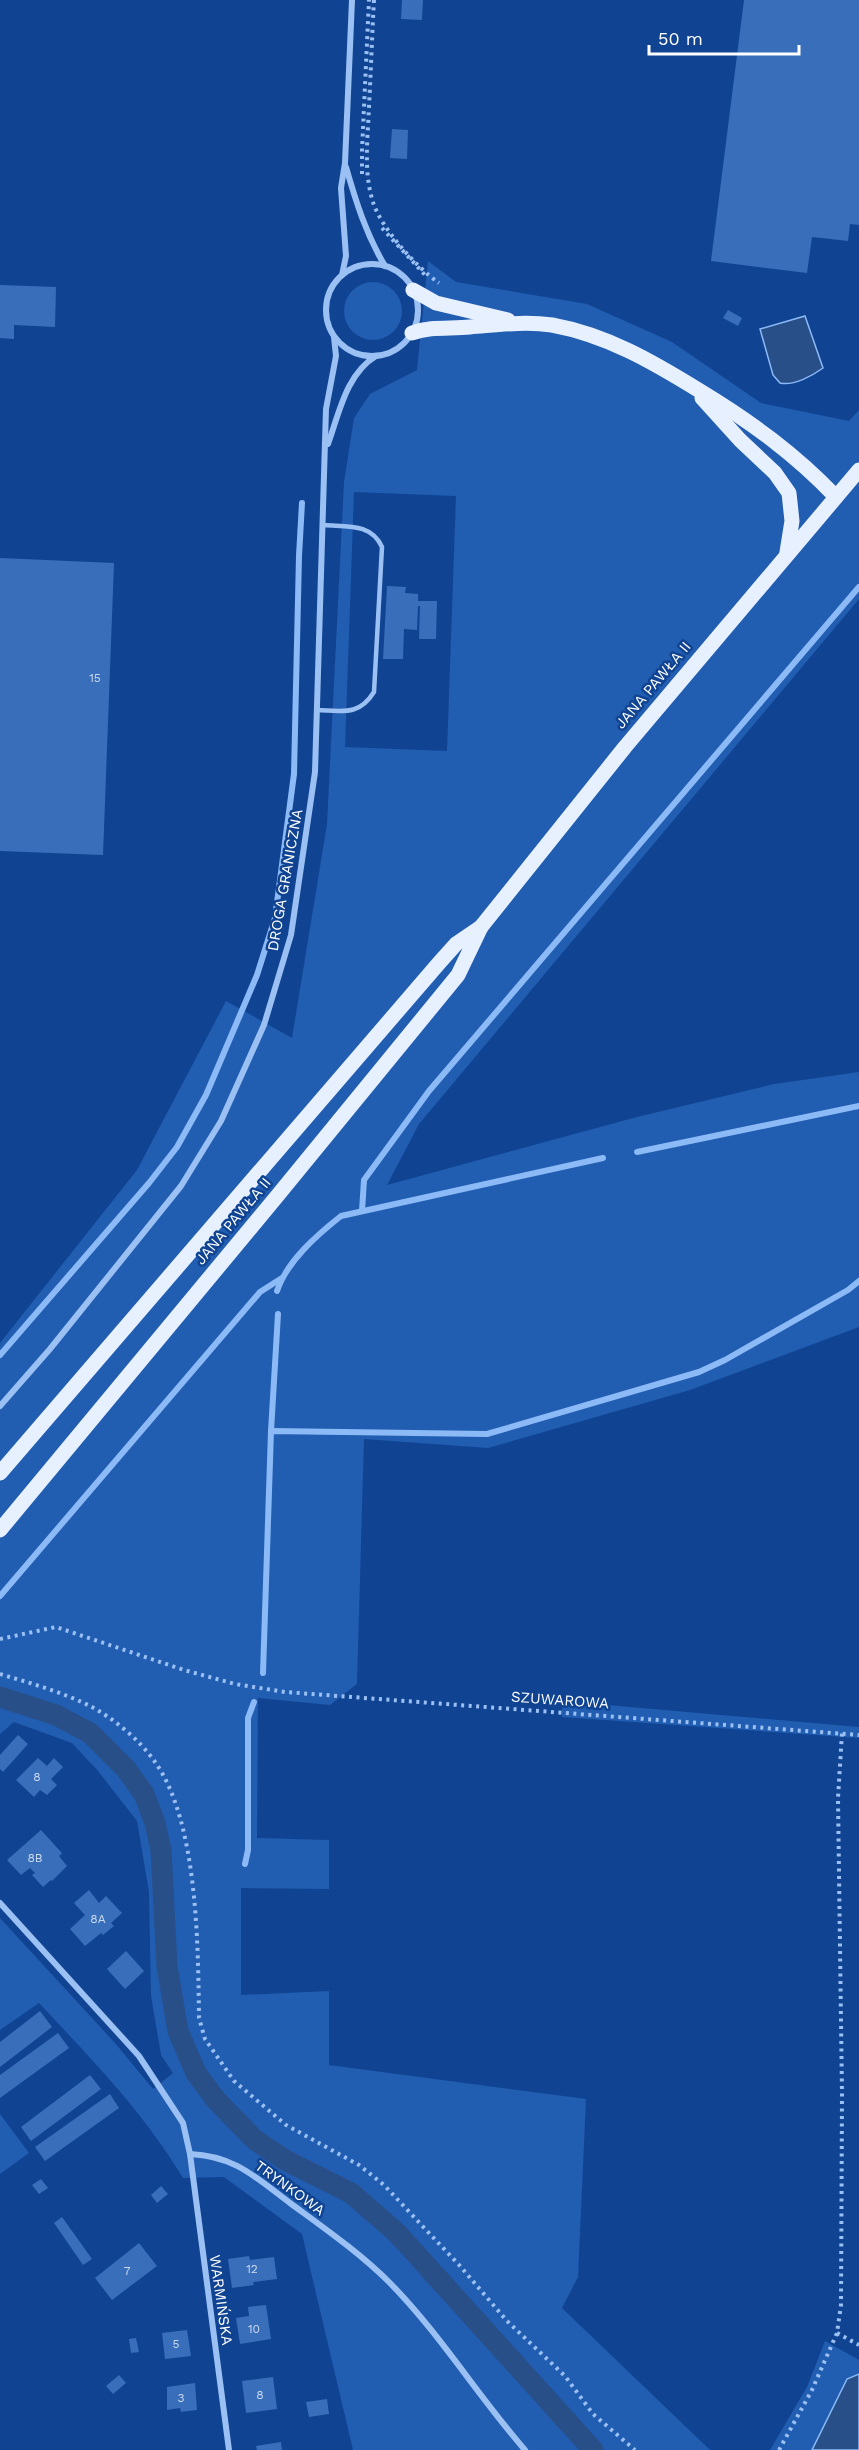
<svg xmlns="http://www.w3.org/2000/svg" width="859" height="2450" viewBox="0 0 859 2450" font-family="'Work Sans',sans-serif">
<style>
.green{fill:#215db1;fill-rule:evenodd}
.water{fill:#294f89;stroke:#8cbaf7;stroke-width:1.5}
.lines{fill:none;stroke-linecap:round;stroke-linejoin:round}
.stream{stroke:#8cbaf7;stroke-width:6}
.canal{stroke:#294f89;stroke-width:21}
.building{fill:#386eba}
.path{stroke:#9bc0f3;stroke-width:4;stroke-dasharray:3 4.5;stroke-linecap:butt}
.service{stroke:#9bc0f3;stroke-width:4.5}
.minor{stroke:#9bc0f3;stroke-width:6}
.primary{stroke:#e7f0ff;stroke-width:15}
.labels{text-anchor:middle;stroke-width:5;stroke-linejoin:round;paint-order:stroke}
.number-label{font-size:12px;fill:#cddbee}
.street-label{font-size:15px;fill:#fff;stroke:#104492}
</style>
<rect width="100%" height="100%" fill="#104492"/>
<g class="green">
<path d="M428,261L456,282L587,304L672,342L761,403L849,421L859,410V599L419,1124L387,1185L637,1117L774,1084L859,1072V1327L690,1390L488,1448L364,1439L357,1684L330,1705L258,1698L257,1838L329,1840V1889L241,1888V1995L329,1991V2065L586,2099L578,2277L562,2308L710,2450H353L302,2234L224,2177L183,2178C142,2110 92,2060 39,2003L0,2030V1918L115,2043L153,2089L173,2073L161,2055L151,1996L149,1892L137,1821L98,1771L72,1743L14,1722L0,1734V1343L137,1170L226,1001L292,1038L327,824L344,482L354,418L370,394L417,370ZM354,492L456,496L447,751L345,747Z"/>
<circle cx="373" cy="311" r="29"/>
<polygon points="562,1701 859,1727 859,1738 562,1717"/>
<polygon points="0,2114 29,2153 0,2174"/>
<polygon points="825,2341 859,2360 859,2450 770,2450 807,2387"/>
</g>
<g class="water">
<path d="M805,316L823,368C812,376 794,386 780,383L773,375L760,329Z"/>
<polygon points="859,2374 859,2450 812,2450 847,2379"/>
</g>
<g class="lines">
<g class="stream">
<polyline points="637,1152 859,1106"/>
<polyline points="362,1211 364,1180 429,1091 859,587"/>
<path d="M277,1291C287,1261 317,1235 341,1216L603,1158"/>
<polyline points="0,1355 149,1183 177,1147 206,1095 257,975 275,918 294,774 299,556 302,503"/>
<polyline points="271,1431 278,1314"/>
<polyline points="0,1596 260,1292 282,1278"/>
<polyline points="263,1673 271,1431 487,1434 699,1372 725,1360 848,1290 859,1281"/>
<polyline points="245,1864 248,1850 248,1718 254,1702"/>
</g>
<polyline class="canal" points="0,1697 56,1715 90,1733 126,1769 144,1794 155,1823 161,1850 167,1966 178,2031 196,2073 216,2100 255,2140 285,2160 351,2193 397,2233 593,2450"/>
</g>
<g class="building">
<polygon points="402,0 423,0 422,20 401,19"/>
<polygon points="744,0 859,0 859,225 850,224 848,241 812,237 807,273 711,261"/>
<polygon points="392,129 408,130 407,159 390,158"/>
<polygon points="0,285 56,287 55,327 14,325 14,339 0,338"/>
<polygon points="728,310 742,318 738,326 723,318"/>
<polygon points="0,558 114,563 103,855 0,851"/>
<polygon points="387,586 406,587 405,593 418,594 418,601 437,601 436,639 419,639 420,606 418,606 417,630 404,629 403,659 383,659"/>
<polygon points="18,1735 28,1744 3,1772 0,1769 0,1755"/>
<polygon points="38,1758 47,1766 54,1758 63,1767 51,1779 57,1785 47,1795 40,1790 34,1797 16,1780"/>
<polygon points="41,1830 60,1851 62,1853 59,1856 67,1866 52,1881 51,1880 43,1887 32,1875 35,1873 30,1868 21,1875 7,1860"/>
<polygon points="89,1890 99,1903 106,1896 122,1913 111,1923 114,1926 103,1935 101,1933 85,1946 70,1929 85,1915 74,1903"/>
<polygon points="126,1951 144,1971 125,1989 107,1969"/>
<polygon points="40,2011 52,2027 0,2067 0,2042"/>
<polygon points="58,2033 69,2048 0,2098 0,2075"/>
<polygon points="90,2075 101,2089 31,2141 21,2127"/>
<polygon points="110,2094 119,2108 45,2161 35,2147"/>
<polygon points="41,2179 48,2188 39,2194 32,2185"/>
<polygon points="161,2186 168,2194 157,2203 151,2195"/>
<polygon points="62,2217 92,2259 83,2265 54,2223"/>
<polygon points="139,2243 157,2266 112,2300 95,2278"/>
<polygon points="249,2256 250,2260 274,2257 277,2279 253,2282 254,2285 232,2288 228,2259"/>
<polygon points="266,2305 271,2339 240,2344 236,2318 249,2316 248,2307"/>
<polygon points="187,2330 191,2356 165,2359 162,2333"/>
<polygon points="136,2338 139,2352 131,2353 129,2339"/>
<polygon points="119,2375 126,2383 113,2394 106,2386"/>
<polygon points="273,2377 277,2409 246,2413 242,2381"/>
<polygon points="195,2383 197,2410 181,2412 180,2408 167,2410 167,2387"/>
<polygon points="327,2399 329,2414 309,2417 306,2402"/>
<polygon points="281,2442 282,2450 257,2450 256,2446"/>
</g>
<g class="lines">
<g class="path">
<path d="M374,0C372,35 371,70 369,106C368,137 363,171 373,202C381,228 416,267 439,283"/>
<polyline points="362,174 362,150 369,0"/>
<polyline points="382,228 425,275"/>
<polyline points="0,1639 56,1627 184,1670 235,1684 285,1692 859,1735"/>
<path d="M0,1674C30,1683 62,1692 90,1706C113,1718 140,1740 155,1762C198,1822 198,1946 199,2018L205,2039L234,2081L286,2125L359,2165L384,2185L460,2266L507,2321L565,2376L593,2414L635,2450"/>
<polyline points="837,2333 859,2345"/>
<polyline points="779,2450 812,2390 837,2333 841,2305 842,2094 838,1798 842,1733"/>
</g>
<path class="service" d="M317,710C343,711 359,716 374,692L382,547C371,523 347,527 324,525"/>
<g class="minor">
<path d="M346,167C356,202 366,234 385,266"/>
<circle cx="372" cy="310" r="46"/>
<polyline points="342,275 346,256 341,188 345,163 352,0"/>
<path d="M328,444C339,414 346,374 376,356"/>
<polyline points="0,1406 50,1349 181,1186 221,1121 264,1025 291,935 315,772 326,409 336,356 334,337"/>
<polyline points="0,1903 139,2056 183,2123 190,2154 229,2450"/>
<path d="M190,2154C235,2156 255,2177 290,2203C324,2228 360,2253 390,2283C440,2334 478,2396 525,2450"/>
</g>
<g class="primary">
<polyline points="413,290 436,303 508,320"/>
<path d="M412,333C431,326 450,329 470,327C497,325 524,321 552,325C607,335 653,362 700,391C751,422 795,454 836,497"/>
<polyline points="702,398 740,440 775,473 789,493 792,521 787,552"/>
<polyline points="0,1473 439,963 456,944 481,927"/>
<polyline points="0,1530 278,1195 458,975 481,927 625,747 859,470"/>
</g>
</g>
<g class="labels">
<g class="number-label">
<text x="95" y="682">15</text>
<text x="37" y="1781">8</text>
<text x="35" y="1862">8B</text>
<text x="98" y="1923">8A</text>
<text x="252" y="2273">12</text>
<text x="127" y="2275">7</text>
<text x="254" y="2333">10</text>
<text x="176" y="2348">5</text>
<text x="260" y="2399">8</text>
<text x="181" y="2402">3</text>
</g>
<g class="street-label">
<text transform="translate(653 685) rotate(-50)" y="5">JANA PAWŁA II</text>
<text transform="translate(285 880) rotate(-80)" y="5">DROGA GRANICZNA</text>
<text transform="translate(233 1221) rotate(-50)" y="5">JANA PAWŁA II</text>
<text transform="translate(560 1700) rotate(4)" y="5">SZUWAROWA</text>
<text transform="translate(290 2188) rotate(36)" y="5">TRYNKOWA</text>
<text transform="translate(221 2300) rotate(82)" y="5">WARMIŃSKA</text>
</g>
</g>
<path d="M649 45v9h150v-9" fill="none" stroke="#ffffff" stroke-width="3"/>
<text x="658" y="45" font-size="18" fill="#ffffff" stroke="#104492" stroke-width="4.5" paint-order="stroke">50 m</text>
</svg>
